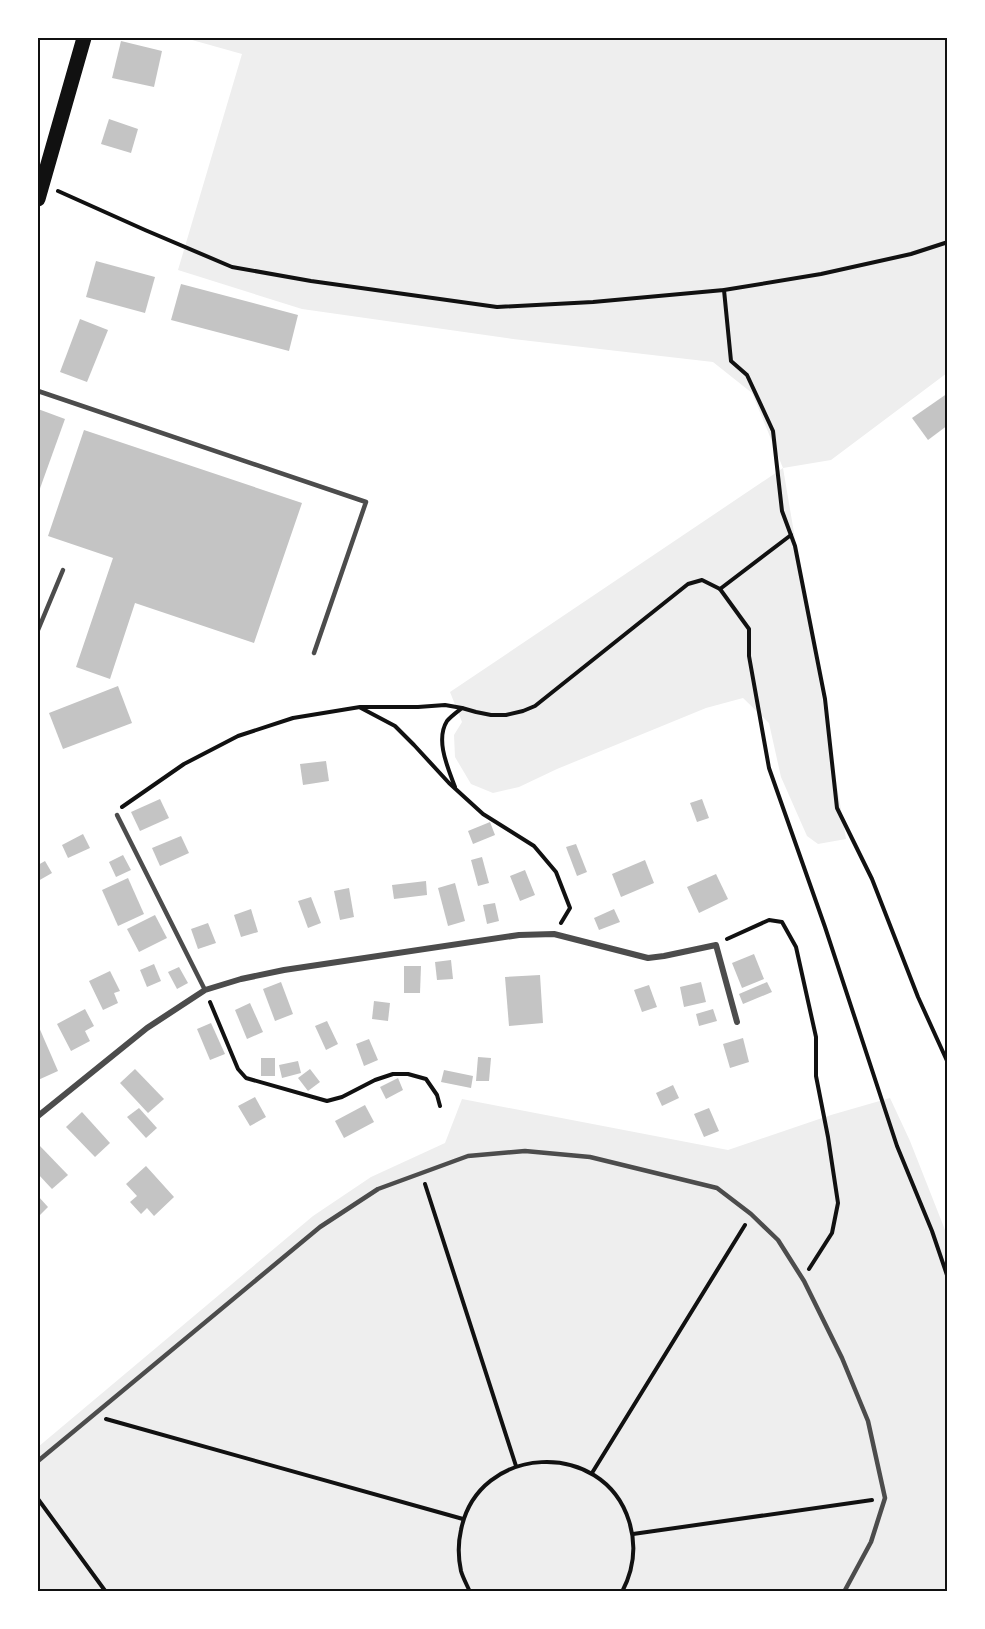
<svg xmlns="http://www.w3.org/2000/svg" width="985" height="1629" viewBox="0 0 985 1629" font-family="'Sofia Sans Condensed',sans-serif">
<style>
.green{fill:#eee}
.building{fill:#c4c4c4}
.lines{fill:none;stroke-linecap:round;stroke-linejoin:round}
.path{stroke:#111;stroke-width:4}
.service{stroke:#4c4c4c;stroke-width:4.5}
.minor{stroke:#4c4c4c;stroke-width:6}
.primary{stroke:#111;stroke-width:15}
.neatline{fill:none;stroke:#111;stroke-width:2}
</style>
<rect width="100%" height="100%" fill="#fff"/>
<g class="green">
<polygon points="185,38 947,38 947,373 831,460 783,468 846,839 818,844 807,836 781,777 769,723 743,698 706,708 557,769 519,787 493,793 471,784 455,757 454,735 462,722 450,692 783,468 752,393 713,362 513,339 302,309 178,270 242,54"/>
<polygon points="890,1098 910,1141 947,1235 947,1591 38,1592 38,1447 313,1216 371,1177 445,1143 462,1099 728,1150 831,1115"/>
</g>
<g class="building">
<polygon points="121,41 162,51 154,87 112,78"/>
<polygon points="109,119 138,129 131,153 101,144"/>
<polygon points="96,261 155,277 145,313 86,297"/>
<polygon points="181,284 298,315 289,351 171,320"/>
<polygon points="80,319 108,330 87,382 60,372"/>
<polygon points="948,393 948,425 928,440 912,418"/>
<polygon points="38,409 65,419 38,494"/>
<polygon points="84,430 302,503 254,643 135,603 110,679 76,667 113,558 48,536"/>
<polygon points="118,686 132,723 63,749 49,713"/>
<polygon points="326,761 329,781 303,785 300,764"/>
<polygon points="160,799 169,818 140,831 131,812"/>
<polygon points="702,799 709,818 697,822 690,803"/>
<polygon points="490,822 495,835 473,844 468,831"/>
<polygon points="83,834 90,848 68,858 62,845"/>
<polygon points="181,836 189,853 160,866 152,848"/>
<polygon points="576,844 587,872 577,876 566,847"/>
<polygon points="123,855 131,870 116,877 109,862"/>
<polygon points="482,857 489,883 478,886 471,860"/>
<polygon points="645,860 654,883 621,897 612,874"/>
<polygon points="45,861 52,873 38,881 38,865"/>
<polygon points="525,870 535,895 520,901 510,876"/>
<polygon points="716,874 728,899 699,913 687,887"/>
<polygon points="128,878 144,914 118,926 102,890"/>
<polygon points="426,881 427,895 394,899 392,885"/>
<polygon points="455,883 465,921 448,926 438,888"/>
<polygon points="349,888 354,917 340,920 334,891"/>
<polygon points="311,897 321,923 308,928 298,901"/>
<polygon points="495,903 499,921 487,924 483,905"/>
<polygon points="251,909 258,932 241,937 234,915"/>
<polygon points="614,909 620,922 599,930 594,918"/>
<polygon points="155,915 167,938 139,952 127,929"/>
<polygon points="208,923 216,943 198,949 191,929"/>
<polygon points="754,954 764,979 742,988 732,963"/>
<polygon points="451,960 453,979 437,980 435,962"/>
<polygon points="154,964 161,981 147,987 140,970"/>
<polygon points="404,966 421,966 420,993 404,993"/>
<polygon points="179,967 188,983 177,989 168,972"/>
<polygon points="110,971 120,991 114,993 118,1003 103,1010 89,981"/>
<polygon points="540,975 543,1023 509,1026 505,977"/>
<polygon points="281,982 293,1014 275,1021 263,989"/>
<polygon points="701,982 706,1002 684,1007 680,987"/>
<polygon points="767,982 772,992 743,1004 739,994"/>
<polygon points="649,985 657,1007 642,1012 634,990"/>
<polygon points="374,1001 390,1003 388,1021 372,1019"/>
<polygon points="250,1003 263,1032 247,1039 235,1010"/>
<polygon points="85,1009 94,1026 85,1031 90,1041 71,1051 57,1024"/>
<polygon points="713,1009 717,1021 699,1026 696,1014"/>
<polygon points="327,1021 338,1044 326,1050 315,1026"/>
<polygon points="211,1023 225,1054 210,1060 197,1029"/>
<polygon points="38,1025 58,1071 38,1080"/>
<polygon points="743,1038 749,1062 730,1068 723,1044"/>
<polygon points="369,1039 378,1060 364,1066 356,1044"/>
<polygon points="478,1057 491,1058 489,1081 476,1081"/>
<rect x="261" y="1058" width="14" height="18"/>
<polygon points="298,1061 301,1073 282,1078 279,1065"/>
<polygon points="135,1069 164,1099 148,1113 120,1083"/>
<polygon points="310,1069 320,1082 308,1091 298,1078"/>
<polygon points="444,1070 473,1076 471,1088 441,1082"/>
<polygon points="398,1078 403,1090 386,1099 380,1087"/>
<polygon points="673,1085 679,1098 662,1106 656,1093"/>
<polygon points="255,1097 266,1117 250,1126 238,1106"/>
<polygon points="365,1105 374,1122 344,1138 335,1121"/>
<polygon points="139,1108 157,1128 146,1138 127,1117"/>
<polygon points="709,1108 719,1131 704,1137 694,1114"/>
<polygon points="82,1112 110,1143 95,1157 66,1127"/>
<polygon points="39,1145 68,1175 52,1189 38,1174 38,1147"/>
<polygon points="146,1166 174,1197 154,1216 147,1208 141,1214 130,1202 137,1196 126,1184"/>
<polygon points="38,1196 48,1207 38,1217"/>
</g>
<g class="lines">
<g class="path">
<polyline points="58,191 145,230 232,267 311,281 497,307 593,302 724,290 821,274 911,254 948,242"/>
<polyline points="724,290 731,361 747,375 773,431 782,511 795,546 825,699 837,808 872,879 918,997 948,1063"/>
<polyline points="720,589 791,535"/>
<polyline points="361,708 395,726 414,745 449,783 483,814 534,846 556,872 570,908 561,923"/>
<path d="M455,787C448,768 435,740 447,721C451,716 457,712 462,708"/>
<polyline points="122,807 184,764 238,736 293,718 360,707 418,707 445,705 462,708 476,712 491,715 506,715 523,711 535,706 688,584 702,580 720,589 749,629 749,656 769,768 825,927 897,1146 932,1231 948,1278"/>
<polyline points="727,939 769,920 782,922 796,947 816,1037 816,1076 828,1137 838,1203 832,1233 809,1269"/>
<polyline points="210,1002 238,1069 246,1078 327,1101 342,1097 375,1080 393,1074 408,1074 426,1079 437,1095 440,1106"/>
<polyline points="425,1184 516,1466"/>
<polyline points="106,1419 463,1519"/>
<polyline points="592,1473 745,1225"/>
<polyline points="38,1499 106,1592"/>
<polyline points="633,1534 872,1500"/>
<path d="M470,1592C467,1585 463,1578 461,1571C458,1557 458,1543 461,1530C478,1444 603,1438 629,1521C637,1546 634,1569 622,1592"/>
</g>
<g class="service">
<polyline points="38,391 366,502 314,653"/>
<polyline points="38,630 63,570"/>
<polyline points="117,815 205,990"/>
<polyline points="38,1461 320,1227 378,1189 468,1156 525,1151 590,1157 717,1188 751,1214 778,1240 804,1281 842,1358 868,1421 885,1498 871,1542 844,1592"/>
</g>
<polyline class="minor" points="38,1116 147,1028 205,990 241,979 284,970 519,935 554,934 648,958 664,956 716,945 737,1022"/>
<polyline class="primary" points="38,199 84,38"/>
</g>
<rect width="985" height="1629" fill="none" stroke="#ffffff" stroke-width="78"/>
<rect x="39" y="39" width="907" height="1551" class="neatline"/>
</svg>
